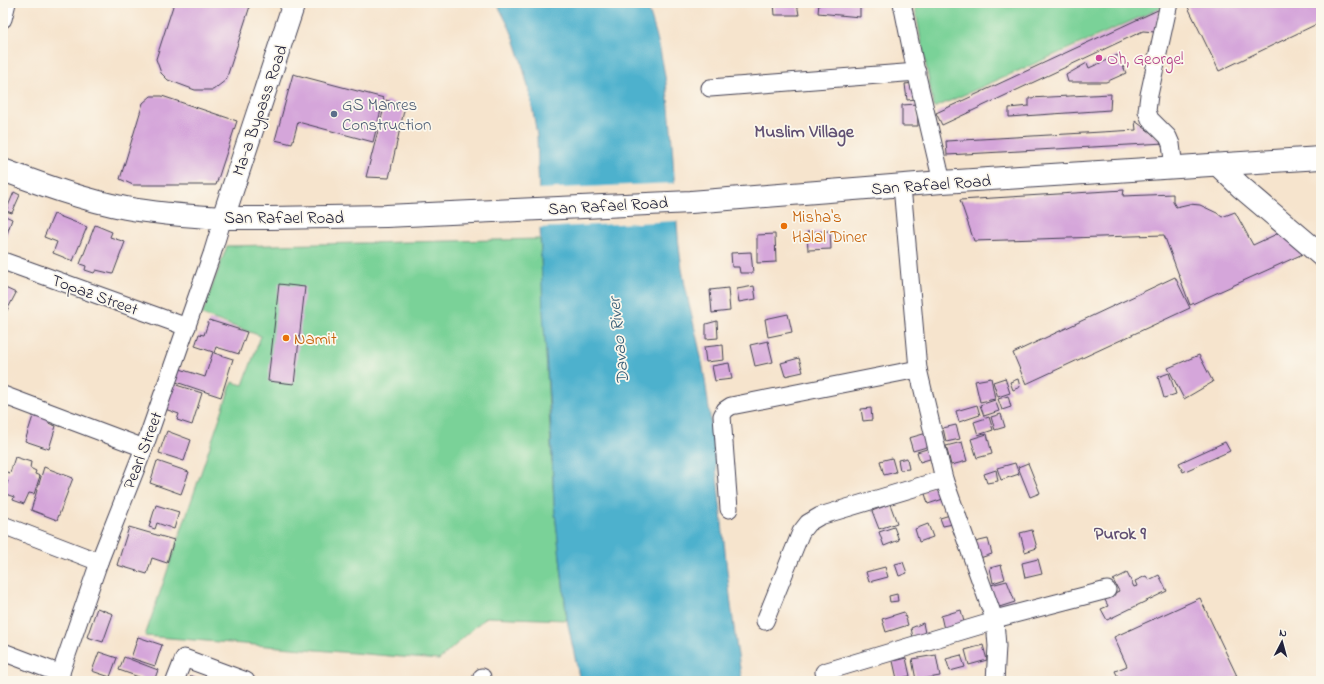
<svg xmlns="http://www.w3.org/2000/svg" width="1324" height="684" viewBox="0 0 1324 684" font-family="'Indie Flower',sans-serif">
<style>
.green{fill:#7ad298;stroke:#4e7a6a}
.water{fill:#4eb1cd;stroke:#386a84}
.pier{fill:#f6e4cd}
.building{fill:#d5a6da}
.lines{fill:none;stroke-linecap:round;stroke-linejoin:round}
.street-casing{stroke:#423f51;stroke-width:19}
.secondary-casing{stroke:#423f51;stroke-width:24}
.primary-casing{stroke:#423f51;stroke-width:24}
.street{stroke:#fff;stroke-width:17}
.secondary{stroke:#fff;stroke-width:22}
.primary{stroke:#fff;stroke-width:22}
.hotel-dot{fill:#d1479c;stroke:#fbf7ec;stroke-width:1.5}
.service-dot{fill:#5c6f8a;stroke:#fbf7ec;stroke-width:1.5}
.food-dot{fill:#e8710a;stroke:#fbf7ec;stroke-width:1.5}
.labels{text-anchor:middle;stroke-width:3.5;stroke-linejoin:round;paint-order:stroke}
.hotel-label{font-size:17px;fill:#b23c85;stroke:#fbf7ec;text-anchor:start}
.service-label{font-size:17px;fill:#4e5e75;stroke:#fbf7ec;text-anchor:start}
.street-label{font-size:17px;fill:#22223b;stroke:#fbf7ec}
.food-label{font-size:17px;fill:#c56008;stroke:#fbf7ec;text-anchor:start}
.neighbourhood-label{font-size:18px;font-weight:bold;fill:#615073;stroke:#fbf7ec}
.water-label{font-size:18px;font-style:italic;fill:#345b75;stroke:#fbf7ec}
</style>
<rect width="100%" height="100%" fill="#fbf7ec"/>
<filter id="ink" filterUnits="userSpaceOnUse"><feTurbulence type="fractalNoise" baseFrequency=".025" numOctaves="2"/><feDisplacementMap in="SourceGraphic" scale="8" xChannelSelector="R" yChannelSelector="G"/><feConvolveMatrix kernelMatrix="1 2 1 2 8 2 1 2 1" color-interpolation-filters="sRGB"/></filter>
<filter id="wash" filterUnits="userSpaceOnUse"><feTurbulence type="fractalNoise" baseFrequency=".012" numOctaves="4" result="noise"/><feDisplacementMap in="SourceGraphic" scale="16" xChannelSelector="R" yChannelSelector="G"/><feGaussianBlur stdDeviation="0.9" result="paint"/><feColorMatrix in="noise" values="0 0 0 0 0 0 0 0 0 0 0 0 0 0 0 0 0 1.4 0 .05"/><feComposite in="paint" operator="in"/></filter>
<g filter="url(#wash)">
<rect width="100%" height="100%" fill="#f6e4cd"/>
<g class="green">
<polygon points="914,3 1162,3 1161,8 934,108"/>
<polygon points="540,239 554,504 567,620 486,617 439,660 145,636 232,382 243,385 261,336 202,315 227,246"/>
</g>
<path class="water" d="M497,3H646C677,83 670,172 680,255C685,297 699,338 705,380C720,480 725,581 742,681H580L567,620L554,504L550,409L543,313L537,136C532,102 525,69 513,36C509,25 502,14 497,3Z"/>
<polygon class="pier" points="676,183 678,221 538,228 537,189"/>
<g id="blocks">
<g class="building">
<polygon points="174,3 251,3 226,80 213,90 195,90 168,80 161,73 156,59"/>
<polygon points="774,3 797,3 799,15 775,15"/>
<polygon points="819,3 860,3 860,17 818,13"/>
<polygon points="1186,3 1321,3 1321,22 1219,71"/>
<polygon points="1160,9 1155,32 1143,31 942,125 936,113"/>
<polygon points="1118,55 1126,73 1106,82 1068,82 1066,75 1087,63 1089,68"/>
<polygon points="293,74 384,98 373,142 298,122 292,144 275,140"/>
<polygon points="914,83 917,99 907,100 905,84"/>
<polygon points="1111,94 1110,110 1009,117 1009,108 1029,106 1029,98"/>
<polygon points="151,96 162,96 237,121 216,185 133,185 120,179 143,103"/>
<polygon points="386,100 405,106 389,178 366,177"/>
<polygon points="917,104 918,126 902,126 902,105"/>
<polygon points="1135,121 1165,143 947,155 946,141 1136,130"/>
<polygon points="1124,190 1123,196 1173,194 1173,202 1176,207 1189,204 1200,205 1217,213 1222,217 1235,212 1253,245 1281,232 1305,253 1190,305 1164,235 974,241 960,200"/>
<polygon points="14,192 20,195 12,213 6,211"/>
<polygon points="54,214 87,227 73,261 53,253 57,242 44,237"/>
<polygon points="3,215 12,219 6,237 3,236"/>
<polygon points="95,225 112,232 110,237 125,242 113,274 96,270 94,273 85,270 86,266 80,264"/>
<polygon points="830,231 831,249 808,250 807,232"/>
<polygon points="775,234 776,262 757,263 757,235"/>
<polygon points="751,252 753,273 740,273 739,267 732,267 731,253"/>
<polygon points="1175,277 1190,308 1026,384 1013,353"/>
<polygon points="279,284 305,287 294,384 268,381"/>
<polygon points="754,286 756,299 739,302 737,289"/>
<polygon points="3,287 16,293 3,318"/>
<polygon points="728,288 730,311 712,313 710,290"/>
<polygon points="788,314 792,332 768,337 765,319"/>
<polygon points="209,320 247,332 239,354 216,347 214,353 233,359 221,397 173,381 177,368 205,377 213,352 195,346 199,334 204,335"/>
<polygon points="717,321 718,338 706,339 706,324"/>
<polygon points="768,341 773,362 755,366 750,345"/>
<polygon points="723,345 724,360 706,362 704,347"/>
<polygon points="1199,355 1213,382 1184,399 1168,368"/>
<polygon points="799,358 803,372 785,376 781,363"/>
<polygon points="729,363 732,379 715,381 712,366"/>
<polygon points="1169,373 1176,394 1164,398 1158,377"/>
<polygon points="991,378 995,399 980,402 975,381"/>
<polygon points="1005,378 1010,393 998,397 993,382"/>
<polygon points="1018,379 1020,387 1013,390 1010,382"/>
<polygon points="173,384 202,393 192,425 177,420 179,414 165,409"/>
<polygon points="1008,396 1011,407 1002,410 998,399"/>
<polygon points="995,400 999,411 984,416 980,405"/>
<polygon points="977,405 980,415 959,422 956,411"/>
<polygon points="871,408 872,420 863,421 861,409"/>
<polygon points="35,410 50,416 48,423 56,426 49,449 25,441"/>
<polygon points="1001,414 1005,427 995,430 991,417"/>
<polygon points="989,417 993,430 978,435 974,422"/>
<polygon points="956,425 960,439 946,442 943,428"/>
<polygon points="167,431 191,440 184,461 159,453"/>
<polygon points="927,433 930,446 913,451 909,438"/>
<polygon points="987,434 992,454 977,458 971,439"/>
<polygon points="962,442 967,461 951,465 946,446"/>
<polygon points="1225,442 1230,451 1183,472 1179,463"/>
<polygon points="930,448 933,458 920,462 917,452"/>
<polygon points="15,457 31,462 30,468 36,471 35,474 40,476 34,494 29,493 24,504 13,500 14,497 3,493 8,481 5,481 7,472 10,473"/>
<polygon points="892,458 896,472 884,475 880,461"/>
<polygon points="907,458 909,469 900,470 898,460"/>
<polygon points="157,461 189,472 181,494 150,483"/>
<polygon points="1015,463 1019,474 1001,480 997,468"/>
<polygon points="1028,463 1040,493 1030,497 1018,467"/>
<polygon points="44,467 73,478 57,520 31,510"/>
<polygon points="996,470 998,481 987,483 984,474"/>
<polygon points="941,484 946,498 928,504 924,490"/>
<polygon points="890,504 897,523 879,529 872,511"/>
<polygon points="156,505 179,512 174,529 157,523 155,529 149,527"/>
<polygon points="950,515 953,524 943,526 940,518"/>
<polygon points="928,524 933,537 919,542 915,529"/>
<polygon points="129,527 174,540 167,563 152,558 147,574 117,565"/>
<polygon points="894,527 899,540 884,546 879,532"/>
<polygon points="1032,530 1037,548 1025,552 1020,533"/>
<polygon points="988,539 992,554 980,558 975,542"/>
<polygon points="1038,559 1042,574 1025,578 1022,563"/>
<polygon points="903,562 907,573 899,576 895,564"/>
<polygon points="1001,565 1005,579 993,583 990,568"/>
<polygon points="885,567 888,577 869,582 866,572"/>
<polygon points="1127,573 1134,587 1137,586 1135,581 1146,576 1149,580 1159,575 1167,591 1107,620 1101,609 1108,606 1104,598 1119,591 1113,580"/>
<polygon points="1007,581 1015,602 993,609 987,586"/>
<polygon points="897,594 898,601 890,602 889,596"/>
<polygon points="1200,598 1237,676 1226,681 1120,681 1115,671 1127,666 1114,637"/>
<polygon points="97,608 113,614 103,642 87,637"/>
<polygon points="961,610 965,626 945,634 941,616"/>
<polygon points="904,612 908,625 886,632 882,619"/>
<polygon points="923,623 926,638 914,642 911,628"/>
<polygon points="138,637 162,645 155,666 131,658"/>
<polygon points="983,645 987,660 969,665 965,650"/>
<polygon points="99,652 117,658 110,677 92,671"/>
<polygon points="936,655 940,676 916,680 912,659"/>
<polygon points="961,655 965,667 950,671 946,659"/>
<polygon points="124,657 158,670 154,681 150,681 119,670"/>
<polygon points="906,658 910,676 897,679 893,661"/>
<polygon points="191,676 206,681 189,681"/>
</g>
</g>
</g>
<g filter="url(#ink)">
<use href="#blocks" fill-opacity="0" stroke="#423f51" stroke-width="1"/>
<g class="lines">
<defs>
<g id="street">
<polyline points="902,3 915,67 942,182"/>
<polyline points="1169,3 1149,95 1147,111 1150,119 1168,137 1171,144 1174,168"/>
<polyline points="3,19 7,3"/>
<polyline points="710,88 917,72"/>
<polyline points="902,186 918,369 944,479 995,621 997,646 995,681"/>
<polyline points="3,261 187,327"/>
<polyline points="3,395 144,448"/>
<polyline points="729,509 722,416 725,410 731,406 918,369"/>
<polyline points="3,525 99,562"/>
<polyline points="765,621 801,532 808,523 820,516 944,479"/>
<polyline points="3,652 61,674"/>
<polyline points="824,672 995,621 999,618 1107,590"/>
<polyline points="58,681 99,562 144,448 212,254 223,218"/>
<polyline points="175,681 184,658 246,681"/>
<polyline points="481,681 482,677"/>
</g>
<g id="secondary">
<polyline points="1218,165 1241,187 1321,255"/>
<path d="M3,170C43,185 84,200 126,208C158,214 190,216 223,218"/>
</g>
<polyline id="primary" points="294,3 223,218 269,218 386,216 691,202 942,182 1321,158"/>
</defs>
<use href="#street" class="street-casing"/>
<use href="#secondary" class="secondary-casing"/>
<use href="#primary" class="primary-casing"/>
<use href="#street" class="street"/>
<use href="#secondary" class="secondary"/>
<use href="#primary" class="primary"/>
</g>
</g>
<circle class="hotel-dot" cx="1099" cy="58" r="4"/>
<circle class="service-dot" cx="334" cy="114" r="4"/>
<g class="food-dot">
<circle cx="784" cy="226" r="4"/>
<circle cx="286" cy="338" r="4"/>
</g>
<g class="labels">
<g class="hotel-label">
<text x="1107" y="64">Oh, George!</text>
</g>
<g class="service-label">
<text x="342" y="110">GS Manres<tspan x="342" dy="20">Construction</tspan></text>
</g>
<g class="street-label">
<text transform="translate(259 110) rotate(-71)" y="6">Ma-a Bypass Road</text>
<text transform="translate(931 184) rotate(-4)" y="6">San Rafael Road</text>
<text transform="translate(608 205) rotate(-3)" y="6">San Rafael Road</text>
<text x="284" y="223">San Rafael Road</text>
<text transform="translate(95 294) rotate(20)" y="6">Topaz Street</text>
<text transform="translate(142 450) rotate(-69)" y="6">Pearl Street</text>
</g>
<g class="food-label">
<text x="792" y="222">Misha's<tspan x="792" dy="20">Halal Diner</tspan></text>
<text x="294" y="344">Namit</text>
</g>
<g class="neighbourhood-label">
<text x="804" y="137">Muslim Village</text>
<text x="1120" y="539">Purok 9</text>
</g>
<g class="water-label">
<text transform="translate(618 341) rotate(-96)" y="6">Davao River</text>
</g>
</g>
<rect width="1324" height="684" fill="none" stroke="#fbf7ec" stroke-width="16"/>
<g transform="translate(1282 642) rotate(6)" stroke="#fbf7ec" stroke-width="3" paint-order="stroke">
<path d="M0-3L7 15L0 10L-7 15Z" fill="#22223b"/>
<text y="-6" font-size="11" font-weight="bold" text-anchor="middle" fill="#22223b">N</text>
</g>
</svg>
